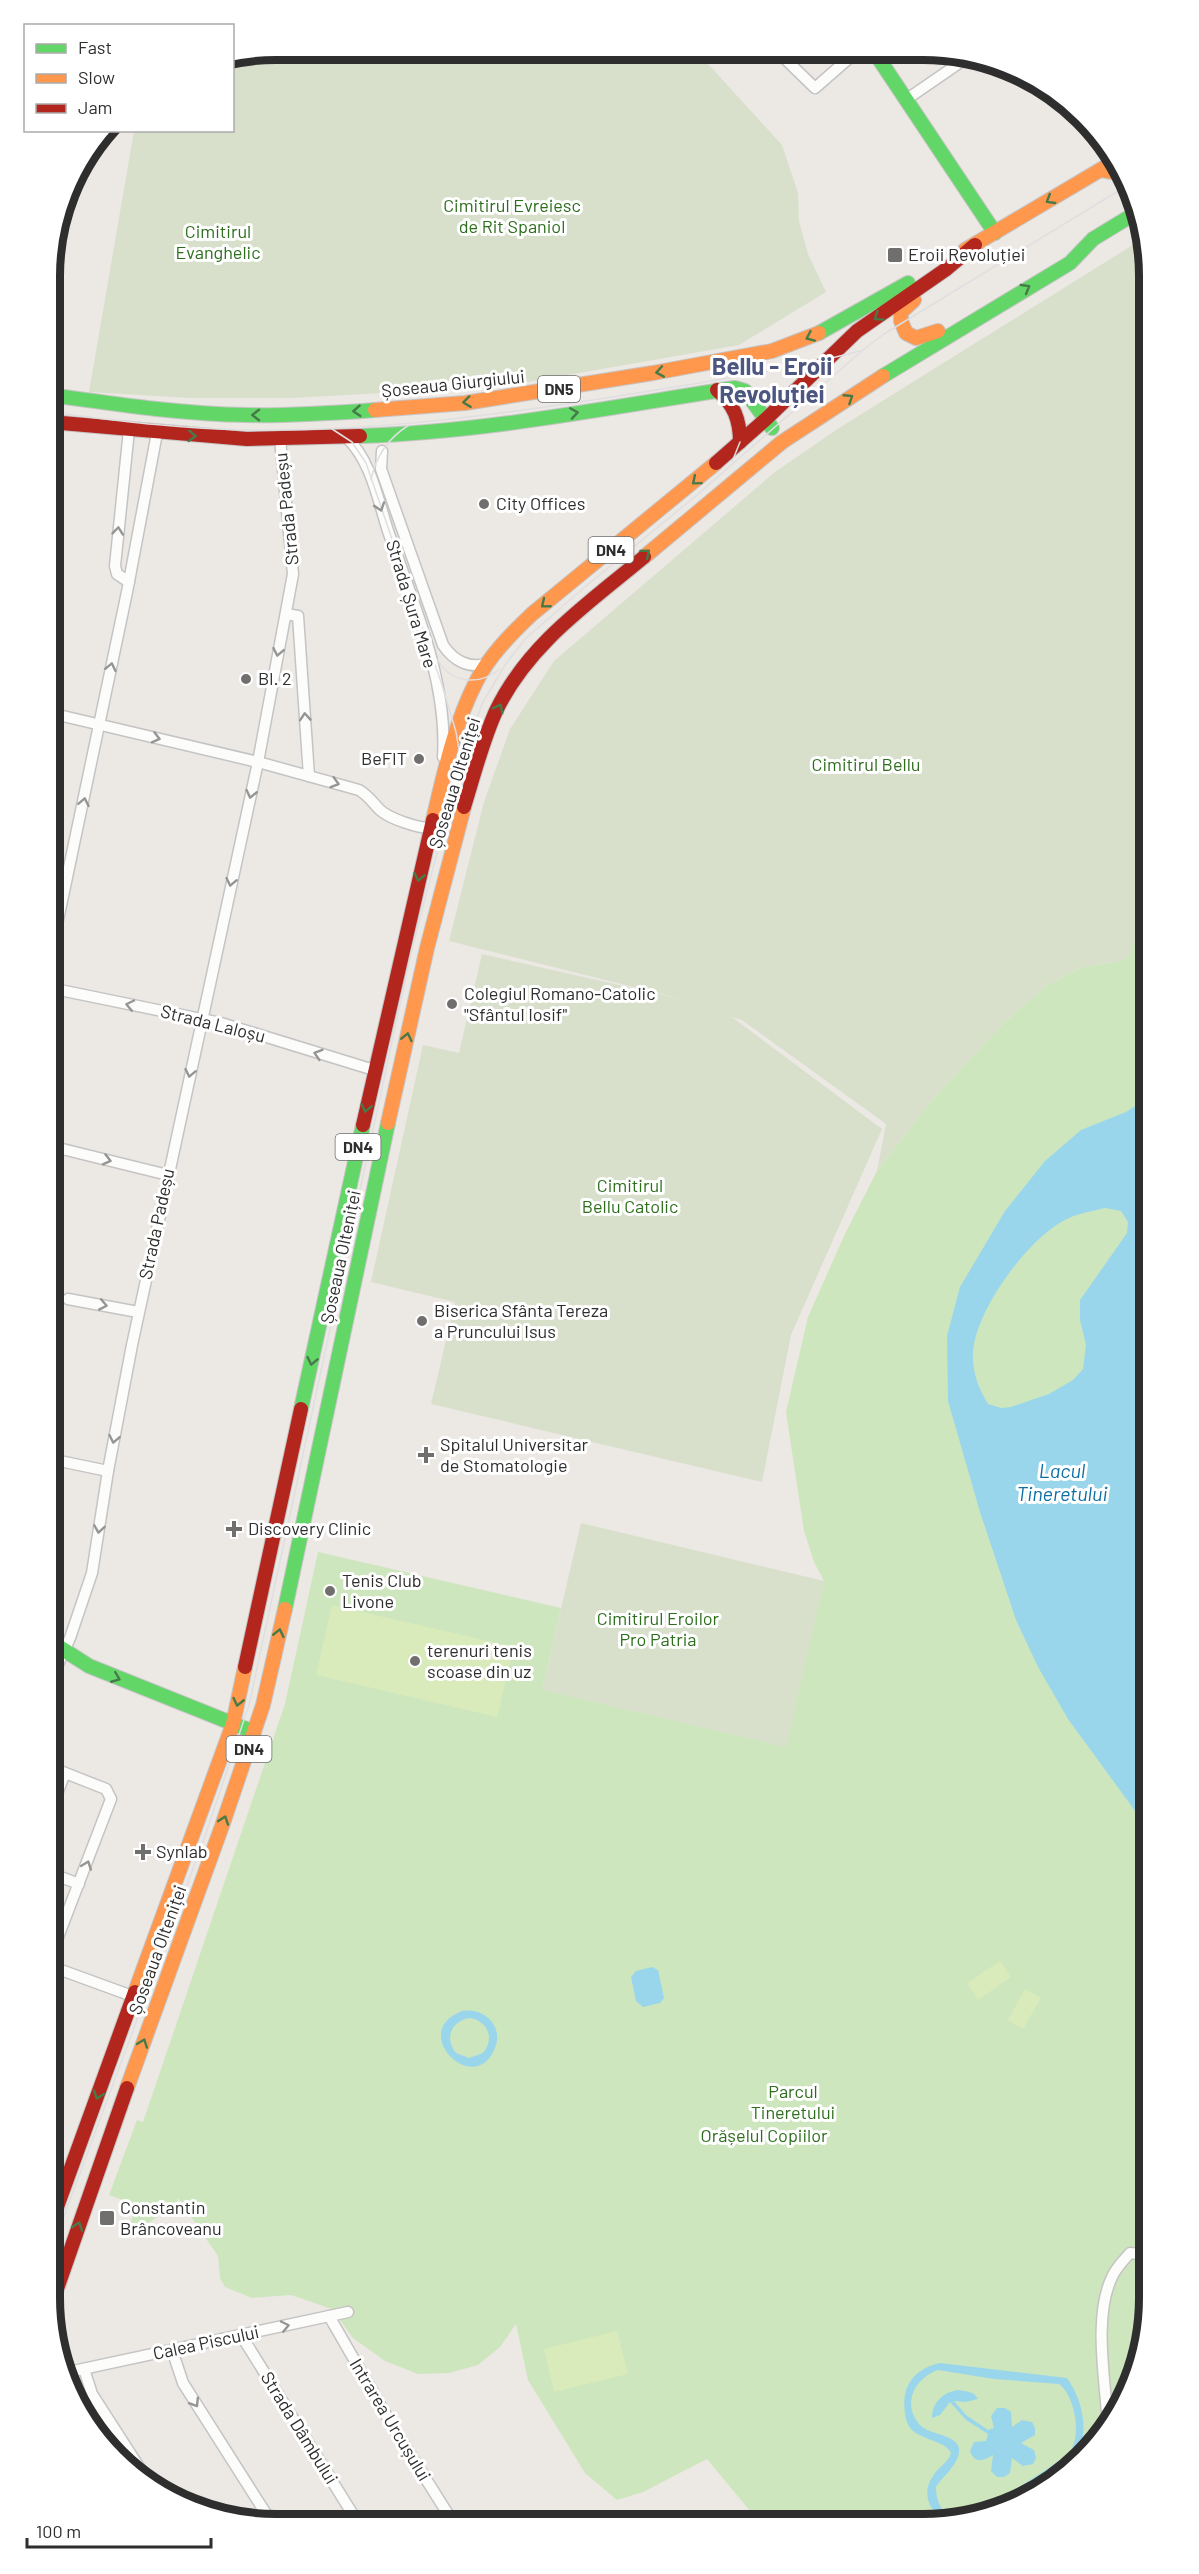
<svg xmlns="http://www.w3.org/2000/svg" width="1199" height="2574" viewBox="0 0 1199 2574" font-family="Barlow,sans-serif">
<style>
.green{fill:#cee6be}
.cemetery{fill:#d8e0cc}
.pitch{fill:#d9eabb}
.water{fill:#99d6ec;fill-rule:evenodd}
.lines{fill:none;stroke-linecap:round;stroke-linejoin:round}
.street-casing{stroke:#c5c4c5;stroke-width:13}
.fast-casing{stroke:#c5c4c5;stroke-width:16}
.slow-casing{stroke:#c5c4c5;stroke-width:16}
.jam-casing{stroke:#c5c4c5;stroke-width:16}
.street{stroke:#fcfcfb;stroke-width:10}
.fast{stroke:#63d668;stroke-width:14}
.slow{stroke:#ff974d;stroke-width:14}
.jam{stroke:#b3261e;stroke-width:14}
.tram{stroke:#dfdfe1;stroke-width:1.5}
.oneway{stroke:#467a48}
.oneway2{stroke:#959594}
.poi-dot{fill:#706f6e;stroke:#fff;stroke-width:2}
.labels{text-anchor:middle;stroke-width:6;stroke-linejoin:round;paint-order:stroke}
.shield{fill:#fff;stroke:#6d6d6d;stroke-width:1.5}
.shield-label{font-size:16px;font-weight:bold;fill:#2e2e2e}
.park-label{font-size:18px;fill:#2c6e1b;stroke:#fff}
.poi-label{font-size:18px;fill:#2e2e2e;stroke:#fff;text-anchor:start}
.street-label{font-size:18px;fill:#2e2e2e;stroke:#fff}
.water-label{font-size:20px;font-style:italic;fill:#0d6fa3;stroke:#fff}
.district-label{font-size:24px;font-weight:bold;fill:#4d5680;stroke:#fff}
.rim{fill:none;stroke:#2e2e2e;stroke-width:8}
</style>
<rect width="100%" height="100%" fill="#ece8e4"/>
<polygon class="green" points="1149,904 1149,2313 1132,2384 1103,2436 1049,2486 982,2517 923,2524 760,2523 707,2459 643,2492 617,2500 585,2473 528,2380 516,2324 500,2347 478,2365 449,2373 418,2374 385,2361 353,2338 332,2309 291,2295 252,2298 225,2287 220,2278 218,2256 178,2198 176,2204 140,2229 130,2224 137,2205 109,2195 137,2120 143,2122 285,1704 318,1552 561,1608 542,1690 824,1581 814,1562 804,1531 786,1412 808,1317 844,1236 877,1171 937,1094 1005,1022 1046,986 1082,967 1121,961 1130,954"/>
<g class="cemetery">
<polygon points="276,50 430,50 439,58 447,51 697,52 782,145 798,193 799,221 808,254 826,292 739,345 522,383 443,390 291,398 190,398 89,392 134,131 232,130 233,58"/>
<polygon points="1144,238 1149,276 1149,904 1130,954 1121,961 1082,967 1046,986 1005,1022 937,1094 877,1171 886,1124 742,1020 732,1017 882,1129 791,1335 762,1482 431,1404 455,1302 371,1282 423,1045 459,1053 482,954 681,999 449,941 484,802 510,729 554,661 775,472 839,428"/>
<polygon points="581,1523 824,1581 786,1747 542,1690"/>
</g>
<g class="pitch">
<polygon points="332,1605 514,1647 497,1717 316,1675"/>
<polygon points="1000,1961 1011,1977 978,2000 967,1983"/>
<polygon points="1025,1989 1041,1998 1023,2029 1008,2020"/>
<polygon points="617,2331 628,2374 554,2392 544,2349"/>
</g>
<g class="water">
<path d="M1149,1097V1830L1068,1719L1038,1667L1016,1620L980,1512L948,1401L947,1336L960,1287L1005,1211L1045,1161L1081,1130L1126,1112ZM1105,1208L1121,1211L1128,1222L1127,1233L1080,1300V1320L1086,1345L1083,1369L1073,1380L1049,1394L1011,1407L1001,1408L988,1404C978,1388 972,1371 973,1352C976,1309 1030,1235 1069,1218C1080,1213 1093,1211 1105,1208Z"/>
<polygon points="652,1967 658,1970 664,1998 660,2003 643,2007 636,2001 631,1977 636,1971"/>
<path d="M462,2011C484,2007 504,2026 495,2048C475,2099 407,2032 462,2011ZM470,2018C488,2021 495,2039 483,2053L469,2058L456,2053C444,2038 451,2021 470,2018Z"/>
<path d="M940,2363L1067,2378C1083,2400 1092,2438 1072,2460C1062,2473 1044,2480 1030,2489C999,2508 982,2520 945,2521C929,2511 921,2493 933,2476C938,2467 948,2463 951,2453C947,2442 923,2440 912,2430C907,2425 906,2419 905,2413C901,2386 914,2369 940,2363ZM938,2370L994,2379L1059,2384C1074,2395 1081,2431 1072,2448C1065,2462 974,2516 958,2516C942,2517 936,2501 936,2487C943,2476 961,2463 959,2448C956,2434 929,2435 920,2425C901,2404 915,2378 938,2370Z"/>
<path d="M958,2390C966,2391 975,2392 978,2399L966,2402L954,2401L966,2415L988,2430L994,2428L991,2416L997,2408H1005L1011,2412L1012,2427L1022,2420L1032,2422L1035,2428V2435L1021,2443L1034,2450L1036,2458L1033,2464L1023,2466L1012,2458L1010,2473L1004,2477H997L991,2471L993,2455C984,2460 975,2465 970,2451L974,2442L986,2441L988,2434L966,2420L950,2402L940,2415L932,2418C932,2403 943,2392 958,2390Z"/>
</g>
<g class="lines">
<defs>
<g id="street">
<polyline points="779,53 815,88 855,53"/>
<polyline points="907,99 971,55"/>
<polyline points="129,430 115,566 117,574 129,582"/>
<path d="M346,437C371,460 378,500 388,531C413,602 448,681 443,757"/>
<path d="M382,451L381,469L443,645C453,660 469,670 488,663"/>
<polyline points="286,614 298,616 309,776"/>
<path d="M50,713L258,762L359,790C369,796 373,803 380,810C390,819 418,828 430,828"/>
<polyline points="50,958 127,592 157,433"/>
<polyline points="50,988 221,1023 374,1070"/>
<polyline points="50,1146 168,1175"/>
<polyline points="68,1299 138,1312"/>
<polyline points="50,1459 108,1471"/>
<polyline points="50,1682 70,1638 92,1573 108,1471 132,1345 258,762 293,574 280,439"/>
<polyline points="50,1812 65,1773"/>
<polyline points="50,1873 79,1884"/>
<polyline points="50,1958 111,1799 106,1789 50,1767"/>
<polyline points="50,1966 135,1997"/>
<polyline points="329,2316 393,2427 453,2522"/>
<polyline points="241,2335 357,2521"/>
<polyline points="172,2350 183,2383 270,2520"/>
<polyline points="84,2369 92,2394 150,2484"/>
<polyline points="64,2373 348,2312"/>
<path d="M1108,2427C1106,2384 1092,2315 1113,2275C1117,2267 1124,2260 1130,2253L1149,2255"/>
<polyline points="110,2448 124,2444"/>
</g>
<g id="fast">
<polyline points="875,53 995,233"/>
<polyline points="819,333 908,283"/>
<polyline points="883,376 1070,263 1093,239 1139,211"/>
<path d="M50,395C115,404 181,414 247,415C290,416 332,413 375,410"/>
<path d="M360,436C486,432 611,407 735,388L745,391L772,428"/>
<polyline points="301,1409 363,1125"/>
<polyline points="285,1609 388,1123"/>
<polyline points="50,1641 89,1666 254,1732"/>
</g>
<g id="slow">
<polyline points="1101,170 1116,173 1127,181"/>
<polyline points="965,250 1117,160"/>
<polyline points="914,300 901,312 901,321 906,333 916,338 938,331"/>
<polyline points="375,410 465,403 653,373 772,351 819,333"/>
<polyline points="644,557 782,442 883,376"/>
<path d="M433,820C444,774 454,725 476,682C489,656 511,634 532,614L716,463"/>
<polyline points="388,1123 427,948 464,807"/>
<polyline points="135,1992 233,1724 245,1667"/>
<polyline points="127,2088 222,1826 263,1705 285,1609"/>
</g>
<g id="jam">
<path d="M717,390C734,404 740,420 740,442"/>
<polyline points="50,422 247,439 360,436"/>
<polyline points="716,463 766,419 857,331 945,270 975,245"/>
<path d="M464,807C474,775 482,742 496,711C528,644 589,603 644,557"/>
<polyline points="363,1125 433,820"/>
<polyline points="245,1667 301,1409"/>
<polyline points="50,2226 135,1992"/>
<polyline points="51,2306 127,2088"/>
</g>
</defs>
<use href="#street" class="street-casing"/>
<use href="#fast" class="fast-casing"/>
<use href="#slow" class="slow-casing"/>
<use href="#jam" class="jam-casing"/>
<use href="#street" class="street"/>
<use href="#fast" class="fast"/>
<use href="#slow" class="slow"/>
<use href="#jam" class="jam"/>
<g class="tram">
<path d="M50,412C114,420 179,429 244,430C377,432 506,414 637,393C711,381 787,370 860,351"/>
<polyline points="332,429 352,442 366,463 442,685 456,732 460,756"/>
<polyline points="732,462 740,442"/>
<path d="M371,480C376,455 388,438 409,425"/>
<path d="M437,659C451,684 479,686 500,669"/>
<polyline points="50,2254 204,1839 249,1705 412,949 461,760 483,702 505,665 525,639 586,586 697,495 864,349 884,334 1128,185"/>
<polyline points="50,2273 59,2248"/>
</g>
</g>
<defs><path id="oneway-chevron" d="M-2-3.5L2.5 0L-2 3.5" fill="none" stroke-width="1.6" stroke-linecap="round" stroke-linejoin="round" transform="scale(1.5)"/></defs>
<g class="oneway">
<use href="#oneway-chevron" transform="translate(1050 200) rotate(149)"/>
<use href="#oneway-chevron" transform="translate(1026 288) rotate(-30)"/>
<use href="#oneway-chevron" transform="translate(878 317) rotate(145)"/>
<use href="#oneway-chevron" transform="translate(810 337) rotate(156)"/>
<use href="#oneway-chevron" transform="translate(660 372) rotate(170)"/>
<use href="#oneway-chevron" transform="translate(849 398) rotate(-33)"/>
<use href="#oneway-chevron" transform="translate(467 402) rotate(173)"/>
<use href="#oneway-chevron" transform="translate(357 411) rotate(176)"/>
<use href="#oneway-chevron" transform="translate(574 413) rotate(-9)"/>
<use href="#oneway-chevron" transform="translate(256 415) rotate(-180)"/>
<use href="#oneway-chevron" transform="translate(192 436) rotate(4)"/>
<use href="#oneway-chevron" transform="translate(696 481) rotate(140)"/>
<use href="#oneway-chevron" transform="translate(646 553) rotate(-40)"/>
<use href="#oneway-chevron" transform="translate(545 604) rotate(141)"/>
<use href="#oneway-chevron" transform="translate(499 708) rotate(-63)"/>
<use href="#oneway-chevron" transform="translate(419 877) rotate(103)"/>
<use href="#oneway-chevron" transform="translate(407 1037) rotate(-77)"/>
<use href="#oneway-chevron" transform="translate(366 1108) rotate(102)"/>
<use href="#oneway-chevron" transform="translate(312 1361) rotate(102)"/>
<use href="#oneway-chevron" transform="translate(279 1633) rotate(-77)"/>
<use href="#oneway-chevron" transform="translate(116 1678) rotate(22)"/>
<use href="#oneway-chevron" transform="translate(238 1702) rotate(103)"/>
<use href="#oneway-chevron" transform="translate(224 1820) rotate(-71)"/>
<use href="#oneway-chevron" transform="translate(143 2043) rotate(-70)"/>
<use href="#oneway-chevron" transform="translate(98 2095) rotate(110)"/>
<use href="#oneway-chevron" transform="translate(78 2226) rotate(-71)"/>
</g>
<g class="oneway2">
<use href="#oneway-chevron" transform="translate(380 507) rotate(71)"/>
<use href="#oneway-chevron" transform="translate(118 531) rotate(-84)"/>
<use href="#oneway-chevron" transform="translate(278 652) rotate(101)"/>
<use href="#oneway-chevron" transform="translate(111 667) rotate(-78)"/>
<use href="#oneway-chevron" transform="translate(305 717) rotate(-94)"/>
<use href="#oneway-chevron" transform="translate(156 738) rotate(14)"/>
<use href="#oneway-chevron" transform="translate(335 783) rotate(16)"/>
<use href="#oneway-chevron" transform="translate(251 794) rotate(103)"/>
<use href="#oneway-chevron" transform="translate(84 802) rotate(-79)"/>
<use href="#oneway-chevron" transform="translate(231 882) rotate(102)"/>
<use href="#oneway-chevron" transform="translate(130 1005) rotate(-168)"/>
<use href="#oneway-chevron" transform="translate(318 1054) rotate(-163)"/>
<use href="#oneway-chevron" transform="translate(190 1073) rotate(102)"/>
<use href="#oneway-chevron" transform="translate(107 1160) rotate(14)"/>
<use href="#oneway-chevron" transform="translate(103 1305) rotate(11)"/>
<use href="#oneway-chevron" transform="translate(114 1439) rotate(101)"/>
<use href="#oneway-chevron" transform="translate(99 1529) rotate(99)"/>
<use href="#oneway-chevron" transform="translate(87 1865) rotate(-69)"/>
<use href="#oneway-chevron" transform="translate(285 2326) rotate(-12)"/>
<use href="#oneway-chevron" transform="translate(195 2403) rotate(58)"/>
</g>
<g class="poi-dot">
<rect x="887" y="247" width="16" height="16" rx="3"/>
<circle cx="484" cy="504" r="6"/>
<circle cx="246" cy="679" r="6"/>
<circle cx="419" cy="759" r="6"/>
<circle cx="452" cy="1004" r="6"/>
<circle cx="422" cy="1321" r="6"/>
<path d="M423 1446h6v6h6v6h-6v6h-6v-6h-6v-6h6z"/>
<path d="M231 1520h6v6h6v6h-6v6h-6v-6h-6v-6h6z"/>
<circle cx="330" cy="1591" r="6"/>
<circle cx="415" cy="1661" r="6"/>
<path d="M140 1843h6v6h6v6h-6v6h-6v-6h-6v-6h6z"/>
<rect x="99" y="2210" width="16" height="16" rx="3"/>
</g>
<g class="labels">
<g class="shield">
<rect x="538" y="376" width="42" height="26" rx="4.5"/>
<rect x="588.5" y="537" width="45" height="26" rx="4.5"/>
<rect x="335.5" y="1134" width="45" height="26" rx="4.5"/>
<rect x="226.5" y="1736" width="45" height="26" rx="4.5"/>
</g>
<g class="shield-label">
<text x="559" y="395">DN5</text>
<text x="611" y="556">DN4</text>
<text x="358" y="1153">DN4</text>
<text x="249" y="1755">DN4</text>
</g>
<g class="park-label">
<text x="512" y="212">Cimitirul Evreiesc<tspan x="512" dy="21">de Rit Spaniol</tspan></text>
<text x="218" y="238">Cimitirul<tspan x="218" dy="21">Evanghelic</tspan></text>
<text x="866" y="771">Cimitirul Bellu</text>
<text x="630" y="1192">Cimitirul<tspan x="630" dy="21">Bellu Catolic</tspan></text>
<text x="658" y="1625">Cimitirul Eroilor<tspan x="658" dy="21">Pro Patria</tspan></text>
<text x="793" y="2098">Parcul<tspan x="793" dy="21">Tineretului</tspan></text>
<text x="764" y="2142">Orășelul Copiilor</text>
</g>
<g class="poi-label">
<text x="908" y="261">Eroii Revoluției</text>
<text x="496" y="510">City Offices</text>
<text x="258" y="685">Bl. 2</text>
<text x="407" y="765" text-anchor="end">BeFIT</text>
<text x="464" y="1000">Colegiul Romano-Catolic<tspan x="464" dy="21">"Sfântul Iosif"</tspan></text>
<text x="434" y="1317">Biserica Sfânta Tereza<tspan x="434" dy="21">a Pruncului Isus</tspan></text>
<text x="440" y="1451">Spitalul Universitar<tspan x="440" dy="21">de Stomatologie</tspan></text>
<text x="248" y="1535">Discovery Clinic</text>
<text x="342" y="1587">Tenis Club<tspan x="342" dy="21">Livone</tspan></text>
<text x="427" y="1657">terenuri tenis<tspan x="427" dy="21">scoase din uz</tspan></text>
<text x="156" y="1858">Synlab</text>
<text x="120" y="2214">Constantin<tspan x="120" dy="21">Brâncoveanu</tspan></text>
</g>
<g class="street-label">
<text transform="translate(453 384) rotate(-6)" y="6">Șoseaua Giurgiului</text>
<text transform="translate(287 509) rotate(-96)" y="6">Strada Padeșu</text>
<text transform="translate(411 604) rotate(73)" y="6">Strada Șura Mare</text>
<text transform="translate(455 783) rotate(-73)" y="6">Șoseaua Olteniței</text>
<text transform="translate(213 1024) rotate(14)" y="6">Strada Laloșu</text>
<text transform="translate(157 1224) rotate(-78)" y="6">Strada Padeșu</text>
<text transform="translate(341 1257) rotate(-78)" y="6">Șoseaua Olteniței</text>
<text transform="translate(158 1950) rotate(-70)" y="6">Șoseaua Olteniței</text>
<text transform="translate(206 2343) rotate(-12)" y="6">Calea Piscului</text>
<text transform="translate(390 2420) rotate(59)" y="6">Intrarea Urcușului</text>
<text transform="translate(299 2428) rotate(58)" y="6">Strada Dâmbului</text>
</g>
<g class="water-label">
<text x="1062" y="1478">Lacul<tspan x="1062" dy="23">Tineretului</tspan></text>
</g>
<g class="district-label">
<text x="772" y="375">Bellu - Eroii<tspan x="772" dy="28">Revoluției</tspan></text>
</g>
</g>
<path d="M0 0H1199V2574H0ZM276 60H923A216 216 0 0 1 1139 276V2298A216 216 0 0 1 923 2514H276A216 216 0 0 1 60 2298V276A216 216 0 0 1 276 60Z" fill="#fff" fill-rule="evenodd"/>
<path class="rim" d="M276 60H923A216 216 0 0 1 1139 276V2298A216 216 0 0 1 923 2514H276A216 216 0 0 1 60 2298V276A216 216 0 0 1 276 60Z"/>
<rect x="24" y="24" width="210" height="108" fill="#ffffff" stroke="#ababab" stroke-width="1.5"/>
<rect x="36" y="44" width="30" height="9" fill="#63d668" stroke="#ababab" stroke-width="1.5"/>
<text x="78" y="54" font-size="18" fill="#2e2e2e">Fast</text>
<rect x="36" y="74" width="30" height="9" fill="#ff974d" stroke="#ababab" stroke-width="1.5"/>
<text x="78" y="84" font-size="18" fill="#2e2e2e">Slow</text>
<rect x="36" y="104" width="30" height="9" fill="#b3261e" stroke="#ababab" stroke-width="1.5"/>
<text x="78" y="114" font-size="18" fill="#2e2e2e">Jam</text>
<path d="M27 2538v9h184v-9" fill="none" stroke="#2e2e2e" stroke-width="3"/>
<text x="36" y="2538" font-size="18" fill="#2e2e2e" stroke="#ffffff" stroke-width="4.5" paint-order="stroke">100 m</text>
</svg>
